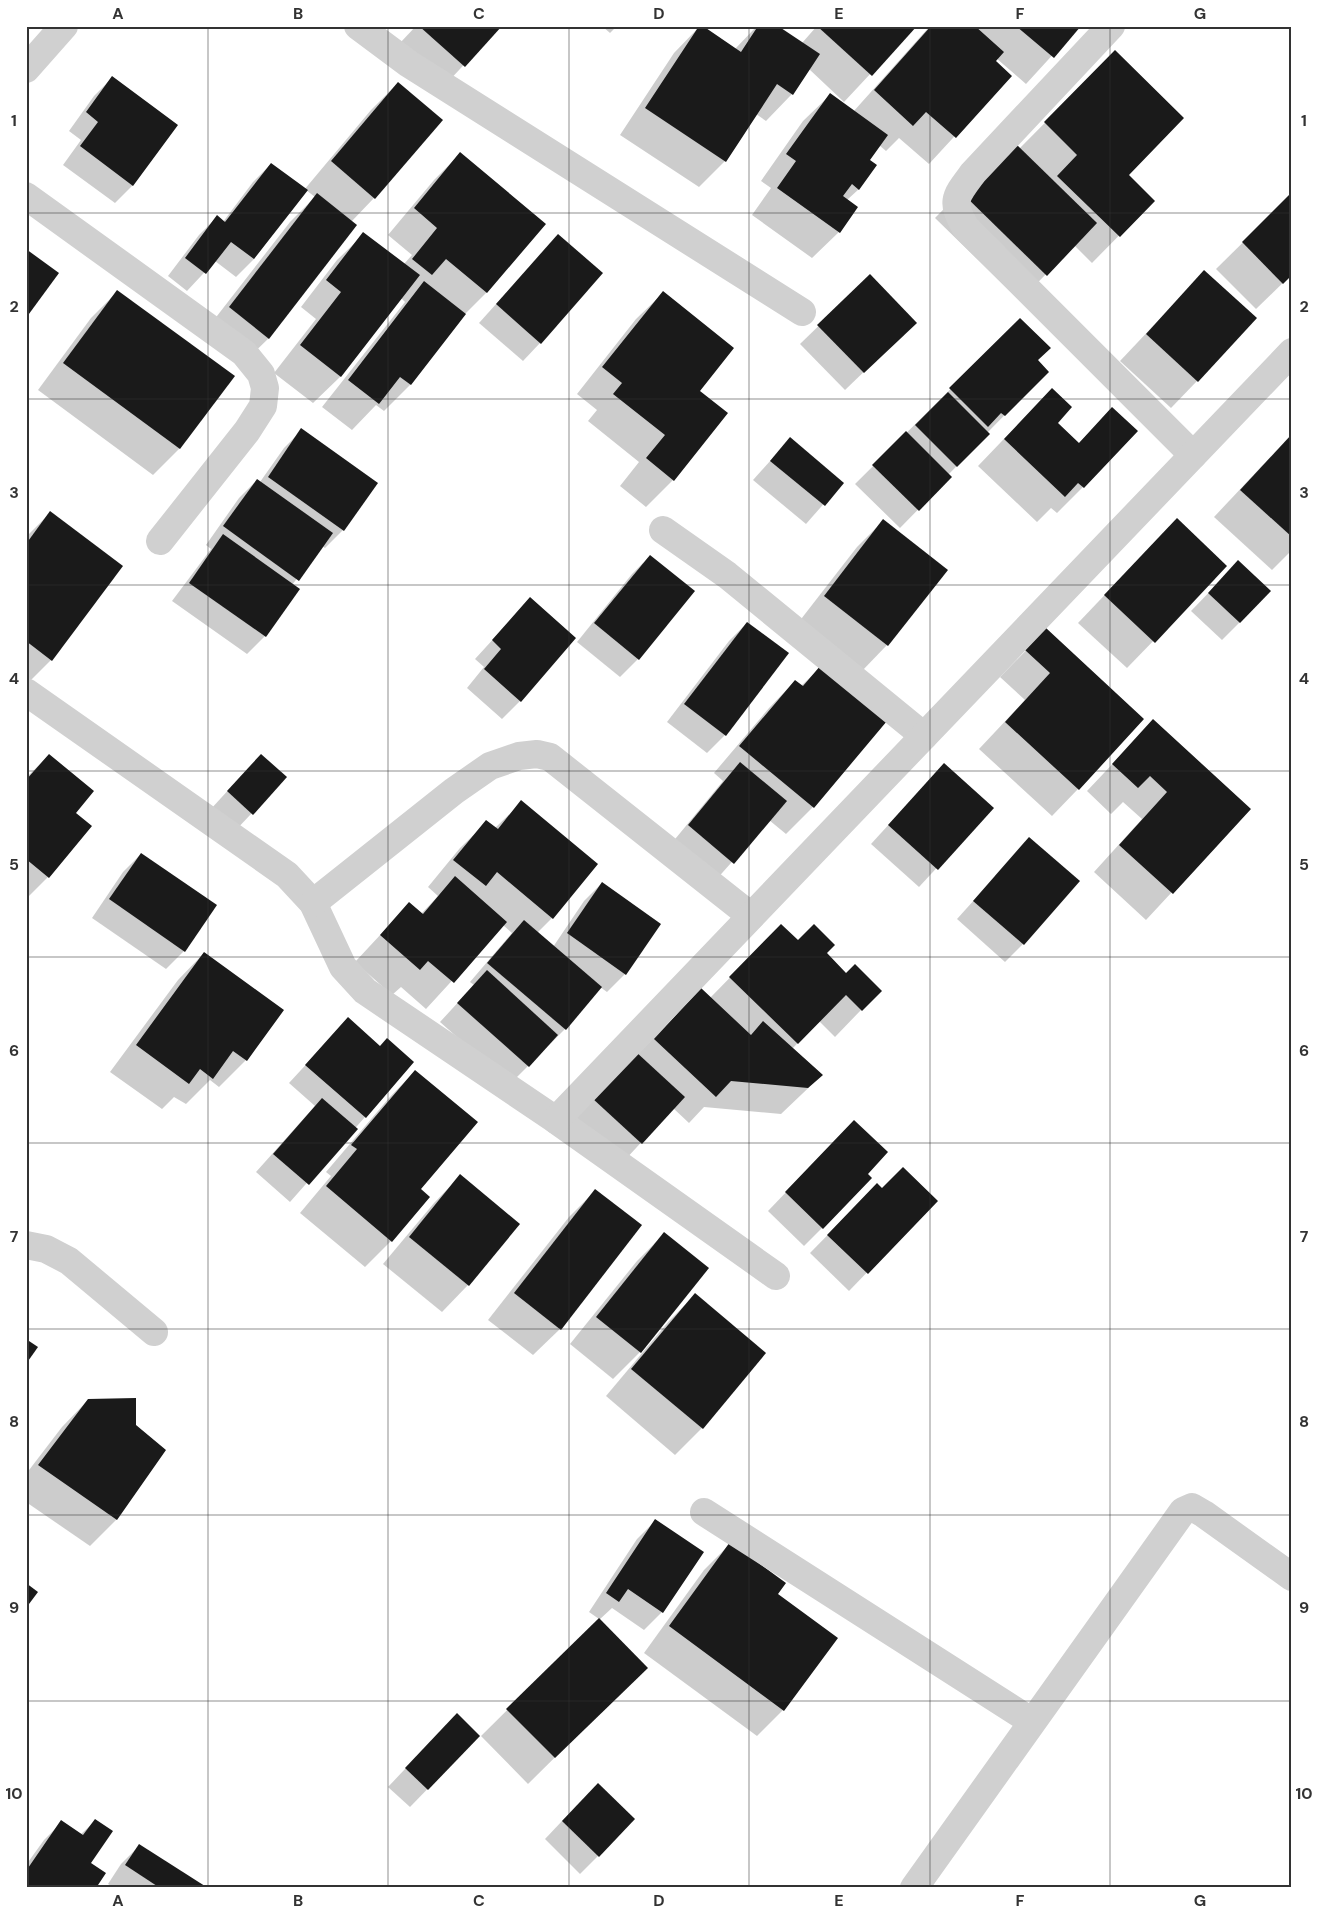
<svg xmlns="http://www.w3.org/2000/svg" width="1318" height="1914" viewBox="0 0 1318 1914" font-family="'DM Sans',sans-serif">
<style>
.shadow{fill:#0003}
.building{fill:#1a1a1a}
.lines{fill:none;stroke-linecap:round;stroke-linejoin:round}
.street{stroke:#d0d0d0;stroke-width:28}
.grid{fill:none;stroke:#333;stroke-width:1;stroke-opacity:0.55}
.neatline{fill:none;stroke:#333;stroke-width:2}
.grid-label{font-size:16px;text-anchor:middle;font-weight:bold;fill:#333}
</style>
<rect width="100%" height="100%" fill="#fff"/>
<g class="shadow">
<polygon points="416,26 500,26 446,84 400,43"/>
<polygon points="602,26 617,26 610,33"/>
<polygon points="700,26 735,49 757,26 776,26 802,43 817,26 915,26 844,102 809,69 792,94 766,121 756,114 725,161 699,187 620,135 674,53"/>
<polygon points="930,26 1079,26 1026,84 996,58 994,61 1010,76 929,164 899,138 886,151 879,145 868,160 859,189 847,200 839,232 812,258 752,215 771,188 761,181 803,121 830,95 853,112"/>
<polygon points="1115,52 1127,175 1153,201 1092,263 1074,245 1020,301 935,218 985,167 1019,149"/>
<polygon points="112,78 133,185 115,203 63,165 81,140 69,131 94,96"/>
<polygon points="398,83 441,120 374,198 351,222 269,338 242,364 203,334 290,222 315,197 306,190 254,259 236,277 215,261 187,291 168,276 199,235 217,217 223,222 253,182 271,164 304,190 371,110"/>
<polygon points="460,154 544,224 486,293 463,316 410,385 384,411 376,405 352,430 322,407 405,302 401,298 340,377 313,403 274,373 316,319 301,307 337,260 364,234 404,264 412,255 388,235 434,180"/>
<polygon points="1292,194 1292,274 1256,309 1216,269"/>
<polygon points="558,235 540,343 523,361 479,323"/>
<polygon points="1204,272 1197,381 1171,408 1120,361"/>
<polygon points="870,276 897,340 845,390 800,344"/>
<polygon points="117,292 233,377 179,449 153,475 38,390 91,318"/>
<polygon points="663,293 698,391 726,413 673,480 646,507 620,486 639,462 588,421 597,410 577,394 636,319"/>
<polygon points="1020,320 1037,360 1047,372 987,433 988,434 948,475 950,477 900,528 855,484"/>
<polygon points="1112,409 1083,487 1057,513 1051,508 1037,522 978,466 1025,417 1056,423 1078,444"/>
<polygon points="302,430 343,530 325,548 322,546 292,585 265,636 247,654 172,601 211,549 206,545 239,498 257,480 260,482 284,448"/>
<polygon points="1292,434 1292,550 1272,570 1214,517"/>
<polygon points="790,439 842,483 806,524 753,480"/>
<polygon points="50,513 51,660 26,685 26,546 30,541 26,542 26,537"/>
<polygon points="1177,519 1226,566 1127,668 1078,623"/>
<polygon points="883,521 887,645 861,672 798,623 857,547"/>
<polygon points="650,556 694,591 638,659 620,677 577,642 632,574"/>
<polygon points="1221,580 1240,622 1222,640 1191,611"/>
<polygon points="530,599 520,701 502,719 467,688 484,667 475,659"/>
<polygon points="747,623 725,735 707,753 667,722 729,641"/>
<polygon points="1046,630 1078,789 1052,816 979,749 1025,700 1000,677"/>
<polygon points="821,667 885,721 813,807 786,834 769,820 715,881 671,844 723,781 714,773 769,708 795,681 801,686"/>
<polygon points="1153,721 1249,809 1146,920 1094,872 1142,819 1123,802 1111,814 1087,791"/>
<polygon points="49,755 75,813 48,877 26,899 26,778"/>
<polygon points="944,764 992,808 919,887 871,844"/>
<polygon points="243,774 285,778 234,832 210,810"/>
<polygon points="522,802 552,918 537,933 553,947 584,901 602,883 625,974 607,992 600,987 565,1029 510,1084 440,1022 474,985 470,982 512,933 503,925 426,1009 401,987 392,995 355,962 409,904 421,914 438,896 428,887 460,848 487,822 495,828"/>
<polygon points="1029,839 1023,944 1005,962 957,919"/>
<polygon points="141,854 184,951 166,969 92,918 123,872"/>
<polygon points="798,942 825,953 861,1010 835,1037 819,1021 792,1049 822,1075 781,1114 704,1107 689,1123 673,1108 624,1161 575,1117 701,990 710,998 755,952"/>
<polygon points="204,953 246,1060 219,1087 210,1080 186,1104 174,1097 162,1109 110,1072 178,980"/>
<polygon points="348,1019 365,1117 290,1202 256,1172 315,1106 289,1083"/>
<polygon points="415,1071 419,1189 391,1241 365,1267 300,1213 331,1176 326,1172 389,1098"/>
<polygon points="837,1139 866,1174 822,1228 804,1246 768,1211"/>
<polygon points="460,1176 468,1285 442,1312 383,1264 434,1203"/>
<polygon points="595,1191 560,1329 533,1355 488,1320 569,1217"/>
<polygon points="936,1201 849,1291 810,1253 859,1203"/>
<polygon points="664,1234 642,1350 613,1379 570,1344 637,1261"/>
<polygon points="695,1295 764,1353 702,1428 675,1455 606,1396 669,1321"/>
<polygon points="88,1400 135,1425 165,1450 116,1520 90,1546 26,1502 26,1474 62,1427"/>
<polygon points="655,1521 662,1612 644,1630 612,1608 599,1620 619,1694 528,1784 481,1736 599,1619 589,1612 637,1539"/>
<polygon points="730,1544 776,1594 783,1710 757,1736 644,1653 704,1570"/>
<polygon points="439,1733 479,1736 410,1807 388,1787"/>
<polygon points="580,1802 598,1856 580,1874 545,1839"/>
<polygon points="95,1821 89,1863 95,1888 26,1888 26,1865 44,1840 62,1822 80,1835"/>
<polygon points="139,1846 205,1888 115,1888 108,1884 121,1864"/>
</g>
<g class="building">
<polygon points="419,26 502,26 465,67"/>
<polygon points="699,26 703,26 741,52 758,26 778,26 820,54 793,95 777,84 726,162 645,108"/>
<polygon points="817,26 917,26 872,76"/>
<polygon points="931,26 975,26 1004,52 996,61 1012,76 956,138 926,112 913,126 874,90"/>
<polygon points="1016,26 1081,26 1054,58"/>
<polygon points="1115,50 1184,118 1129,175 1155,201 1120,237 1057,176 1077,155 1044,122"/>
<polygon points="112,76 178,125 133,186 80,146 98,122 86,112"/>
<polygon points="398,82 443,120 375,199 331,161"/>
<polygon points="830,93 888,135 870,160 877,165 859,190 852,184 843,196 858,207 840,233 777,188 796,161 786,154"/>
<polygon points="1011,139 1097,223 1047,276 960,191"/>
<polygon points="460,152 546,224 487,293 446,259 432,275 412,259 437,228 414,208"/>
<polygon points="271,163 308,190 254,259 231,242 206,274 185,258 217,215 225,222"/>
<polygon points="1292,192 1292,275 1283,284 1242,242"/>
<polygon points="317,193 357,225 269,339 229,307"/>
<polygon points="363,232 420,275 341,377 300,345 341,292 326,280"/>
<polygon points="558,234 603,273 541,344 496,304"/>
<polygon points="26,249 59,273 26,318"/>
<polygon points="1204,270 1257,318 1198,382 1146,334"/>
<polygon points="870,274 917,323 864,373 817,325"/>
<polygon points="424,281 466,314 411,385 400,377 379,404 348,380"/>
<polygon points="117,290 235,376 180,449 63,363"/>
<polygon points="663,291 734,348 700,391 728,413 674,481 646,458 665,435 613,394 622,383 602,367"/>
<polygon points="1020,318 1051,348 1038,360 1049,372 1005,416 1001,413 988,427 949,388"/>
<polygon points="1052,388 1072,407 1058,423 1079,443 1112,407 1138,431 1084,488 1078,483 1065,497 1004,439"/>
<polygon points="948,392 990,434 957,467 915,425"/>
<polygon points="301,428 378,483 344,531 268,477"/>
<polygon points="906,431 952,477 919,511 872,465"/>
<polygon points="1292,434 1292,537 1240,490"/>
<polygon points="790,437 844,483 825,506 770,461"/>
<polygon points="257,479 333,533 299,581 223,526"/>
<polygon points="50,511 123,566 52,661 26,641 26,544"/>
<polygon points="1177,518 1227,566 1155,643 1104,595"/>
<polygon points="883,519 948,570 888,646 824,596"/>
<polygon points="223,534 300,589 266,637 189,583"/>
<polygon points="650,555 695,591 639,660 594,623"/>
<polygon points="1238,560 1271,591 1240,623 1208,593"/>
<polygon points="530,597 576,638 521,702 484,669 501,649 492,640"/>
<polygon points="747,622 789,653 726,736 684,704"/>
<polygon points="1046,628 1144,719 1079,790 1005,722 1050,673 1025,650"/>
<polygon points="821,665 887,721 814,808 739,746 795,680 803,686"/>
<polygon points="1153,719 1251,809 1173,894 1119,845 1167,792 1150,776 1138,788 1112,764"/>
<polygon points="49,754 94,791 76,813 92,826 49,878 26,859 26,780"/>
<polygon points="261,754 287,777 253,815 227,791"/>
<polygon points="740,762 787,801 734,864 688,825"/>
<polygon points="944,763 994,808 938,870 888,825"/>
<polygon points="521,800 598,864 553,919 497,872 486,886 453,860 486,820 498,829"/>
<polygon points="1029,837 1080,881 1024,945 973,901"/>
<polygon points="141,853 217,905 185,952 109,899"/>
<polygon points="455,876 507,922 454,983 428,961 420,970 380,935 409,902 423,914"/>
<polygon points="602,882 661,924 626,975 567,933"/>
<polygon points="524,920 602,987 566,1030 487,963"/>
<polygon points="781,924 798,940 814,924 835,945 827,953 846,973 855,964 882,991 862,1011 846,995 798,1044 729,977"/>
<polygon points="204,952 284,1010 247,1061 233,1051 213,1079 200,1069 189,1084 136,1045"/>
<polygon points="487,970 558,1035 529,1067 457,1003"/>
<polygon points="701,988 751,1035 763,1021 823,1075 808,1088 731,1081 716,1097 654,1039"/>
<polygon points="348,1017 380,1046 387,1038 414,1062 366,1118 305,1065"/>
<polygon points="635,1051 685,1097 642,1144 592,1098"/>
<polygon points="415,1070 478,1122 421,1189 430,1197 392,1242 326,1186 357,1149 351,1145"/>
<polygon points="322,1098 358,1129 309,1185 273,1154"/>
<polygon points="854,1120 888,1152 868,1174 872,1178 823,1229 785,1192"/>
<polygon points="903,1167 938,1201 868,1274 827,1235 877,1183 882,1188"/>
<polygon points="460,1174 520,1224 469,1286 409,1237"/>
<polygon points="595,1189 642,1225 561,1330 514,1293"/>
<polygon points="664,1232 709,1268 641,1353 596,1317"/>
<polygon points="695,1293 766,1353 703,1429 631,1369"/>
<polygon points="26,1339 38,1347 26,1364"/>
<polygon points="136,1398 136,1425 166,1450 117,1520 38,1465 88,1399"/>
<polygon points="655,1519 704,1552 663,1613 628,1589 619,1602 606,1593"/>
<polygon points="730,1542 786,1583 778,1594 838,1638 784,1711 669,1626"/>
<polygon points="26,1583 38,1592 26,1608"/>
<polygon points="599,1618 648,1668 555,1758 506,1709"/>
<polygon points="457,1713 480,1736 428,1790 405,1768"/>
<polygon points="598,1783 635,1819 599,1857 562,1821"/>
<polygon points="95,1819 113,1831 91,1863 106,1873 96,1888 26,1887 26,1871 61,1820 83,1835"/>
<polygon points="139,1844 208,1888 160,1888 125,1865"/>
</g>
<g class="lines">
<g class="street">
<polyline points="358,26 409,64 802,312"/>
<path d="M1111,26L973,173C955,197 950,201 966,228L1193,455"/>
<polyline points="26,69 64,26"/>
<polyline points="26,196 244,353 261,374 265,388 263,406 247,431 160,541"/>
<polyline points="663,530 727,575 924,736"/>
<polyline points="26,692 287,875 313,903 343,967 365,991 556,1120 776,1276"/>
<polyline points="313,903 454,791 490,766 519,756 537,754 550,757 751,916"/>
<polyline points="556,1120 1292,352"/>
<polyline points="26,1245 46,1249 69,1261 154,1332"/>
<polyline points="704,1512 1031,1721"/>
<polyline points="914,1888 1183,1511 1192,1507 1204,1514 1292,1577"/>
</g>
</g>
<path class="grid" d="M208,26V1888M388,26V1888M569,26V1888M749,26V1888M930,26V1888M1110,26V1888M26,213H1292M26,399H1292M26,585H1292M26,771H1292M26,957H1292M26,1143H1292M26,1329H1292M26,1515H1292M26,1701H1292"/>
<rect width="1318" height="1914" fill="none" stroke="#ffffff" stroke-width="55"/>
<rect x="28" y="28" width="1262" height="1858" class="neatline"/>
<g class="grid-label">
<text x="118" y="19">A</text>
<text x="298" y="19">B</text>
<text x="479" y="19">C</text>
<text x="659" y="19">D</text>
<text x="839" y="19">E</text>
<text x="1020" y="19">F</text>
<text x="1200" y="19">G</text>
<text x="14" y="126">1</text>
<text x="1304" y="126">1</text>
<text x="14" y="312">2</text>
<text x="1304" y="312">2</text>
<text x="14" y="498">3</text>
<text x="1304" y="498">3</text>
<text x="14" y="684">4</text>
<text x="1304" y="684">4</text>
<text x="14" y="870">5</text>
<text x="1304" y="870">5</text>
<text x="14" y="1056">6</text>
<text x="1304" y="1056">6</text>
<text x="14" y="1242">7</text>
<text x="1304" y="1242">7</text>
<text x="14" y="1427">8</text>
<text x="1304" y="1427">8</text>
<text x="14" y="1613">9</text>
<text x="1304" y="1613">9</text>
<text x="14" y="1799">10</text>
<text x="1304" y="1799">10</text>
<text x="118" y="1906">A</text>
<text x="298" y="1906">B</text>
<text x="479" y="1906">C</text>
<text x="659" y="1906">D</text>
<text x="839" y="1906">E</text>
<text x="1020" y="1906">F</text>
<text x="1200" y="1906">G</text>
</g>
</svg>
